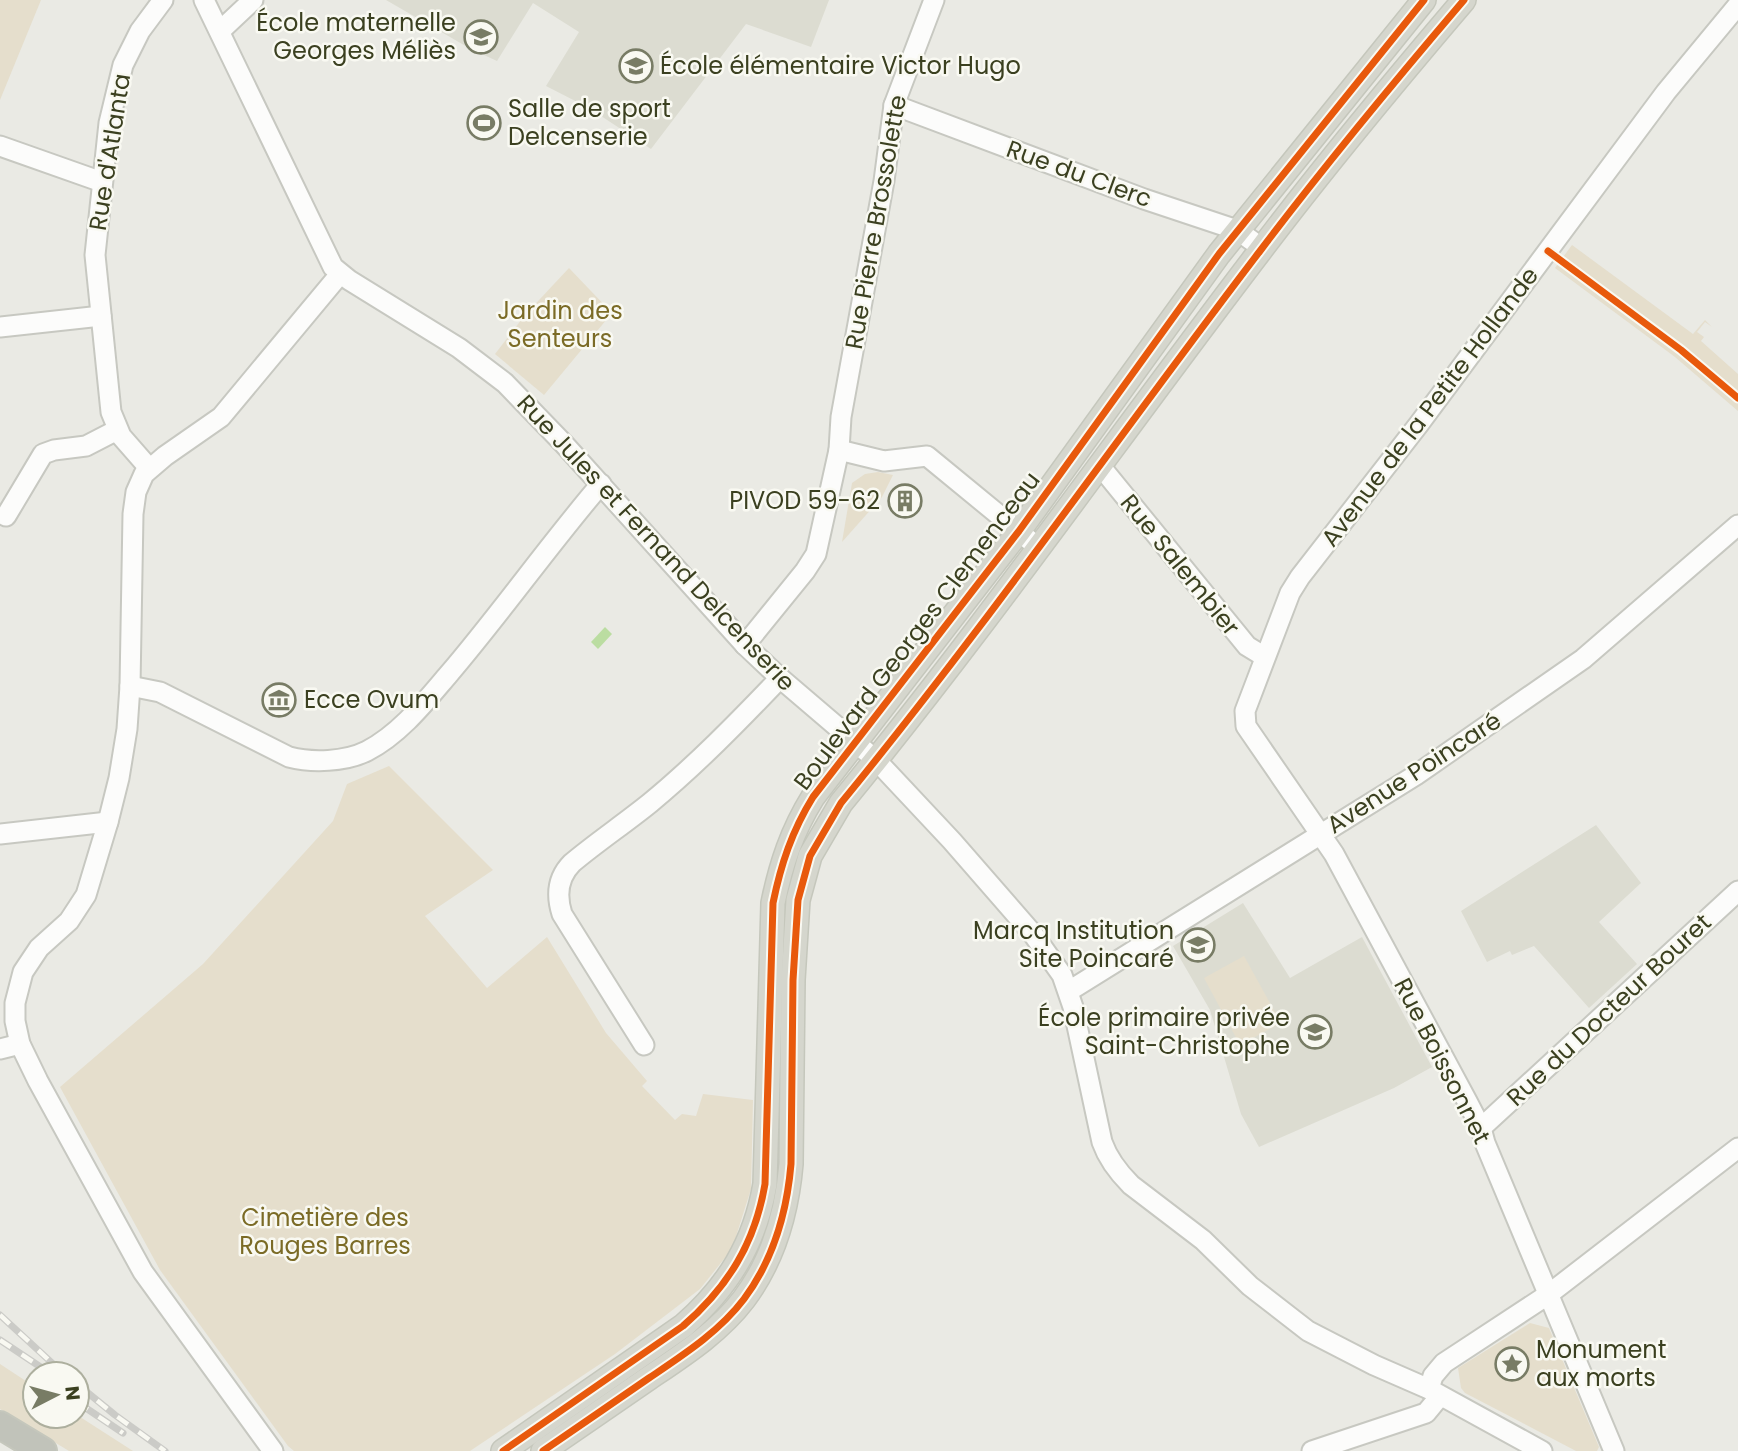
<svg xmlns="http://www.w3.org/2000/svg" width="1738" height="1451" viewBox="0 0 1738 1451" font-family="Poppins,sans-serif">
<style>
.built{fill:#dcdcd1}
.green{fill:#e5decc}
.water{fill:#bbdda1}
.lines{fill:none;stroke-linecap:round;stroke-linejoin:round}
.minor-casing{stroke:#c7c8c1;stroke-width:23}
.major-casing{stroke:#c5c7bc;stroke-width:26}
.highway-casing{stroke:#c5c7bc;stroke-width:30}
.minor{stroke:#fcfcfb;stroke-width:19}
.major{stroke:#d5d6cd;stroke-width:23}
.highway{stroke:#c1c3ba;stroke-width:26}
.rail-casing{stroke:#cbcbc7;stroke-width:7}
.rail{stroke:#f9f9f2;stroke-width:4.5;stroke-dasharray:13;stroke-linecap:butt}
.cycleway-casing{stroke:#f9f9f2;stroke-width:11}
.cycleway{stroke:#e8590c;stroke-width:7}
.labels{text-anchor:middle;stroke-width:5;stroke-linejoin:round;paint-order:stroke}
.poi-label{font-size:24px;fill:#3b4020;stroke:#f9f9f2;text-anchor:end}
.street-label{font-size:24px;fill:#3b4020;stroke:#f9f9f2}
.park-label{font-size:24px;fill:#7b6b26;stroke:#f9f9f2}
</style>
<rect width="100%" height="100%" fill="#eaeae4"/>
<g class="built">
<polygon points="386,0 829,0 811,47 746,24 651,149 589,108 546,86 579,32 533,3 497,61 469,48"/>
<polygon points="1596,825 1641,883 1599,922 1637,964 1589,1008 1534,946 1512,955 1510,951 1487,962 1461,911"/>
<polygon points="1243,903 1290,978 1362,937 1432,1067 1394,1088 1259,1147 1241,1114 1210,1010 1173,946"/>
</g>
<g class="green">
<polygon points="0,0 41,0 0,100"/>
<polygon points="1572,245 1693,334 1705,320 1712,327 1705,322 1697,332 1704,337 1701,341 1738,374 1738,411 1675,357 1555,268"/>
<polygon points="569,268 612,313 544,395 495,354 525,315"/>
<polygon points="878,472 893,475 882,497 842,542 852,483 865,474"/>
<polygon points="389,766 493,870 425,916 487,988 547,937 606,1033 647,1081 642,1086 675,1120 682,1114 696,1116 703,1094 753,1100 751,1189 732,1249 700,1289 615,1354 470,1451 294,1451 288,1446 160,1270 60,1087 203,964 333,821 347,784"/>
<polygon points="1244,956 1281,1023 1240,1045 1204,978"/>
<polygon points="1530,1323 1549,1328 1599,1447 1597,1451 1576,1451 1465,1393 1461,1388 1458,1368"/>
<polygon points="0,1364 35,1387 35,1416 77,1415 133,1451 69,1451 0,1409"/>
</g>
<polygon class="water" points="605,627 612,634 598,649 591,642"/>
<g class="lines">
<defs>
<g id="minor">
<path d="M204,0L333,267L349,280L459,348L505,383L564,444L745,645L780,678L876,760L952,841L1033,934L1062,975L1073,1007L1102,1142C1108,1159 1118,1172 1131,1185L1203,1240L1250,1286L1308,1331L1374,1365L1429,1389L1542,1451"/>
<polyline points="220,31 253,0"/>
<polyline points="894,105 1144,199 1237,230 1262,248"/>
<polyline points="0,146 102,182"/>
<polyline points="0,327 101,316"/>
<polyline points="839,450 884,461 927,456 1039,548"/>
<polyline points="1101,467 1247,646 1265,657"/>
<polyline points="149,468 121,436 111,412 95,255 109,123 123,65 140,31 163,0"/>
<polyline points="6,516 43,454 54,450 86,446 117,430"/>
<polyline points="745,645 805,571 816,554 839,450 841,417 884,181 894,105 934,0"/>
<path d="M130,686L160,692L289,757C312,763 345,762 367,751C400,734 425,702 448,675C501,613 548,546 601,484"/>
<polyline points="0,834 108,822"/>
<polyline points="1069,991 1416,775 1583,659 1738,525"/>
<path d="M644,1045L562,914C556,895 558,877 572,863C597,842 624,824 650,803C696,765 738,722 780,678"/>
<polyline points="0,1049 20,1044"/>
<polyline points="1481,1128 1738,891"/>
<polyline points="1429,1389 1433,1376 1444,1363 1549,1294 1738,1148"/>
<polyline points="273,1451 143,1272 38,1081 20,1044 15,1021 15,1003 23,972 39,948 69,921 86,895 108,822 119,778 127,729 130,686 133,514 136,492 144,474 165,456 221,417 340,274"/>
<polyline points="1312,1451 1426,1413 1440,1396"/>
<polyline points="1614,1451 1485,1143 1481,1128 1467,1101 1334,854 1246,726 1245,711 1290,593 1300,577 1419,424 1666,92 1738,5"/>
</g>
<g id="major">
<path d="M503,1451L683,1326C728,1287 755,1243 765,1184L773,903C781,864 792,831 813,797L1019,531L1219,254L1424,0"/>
<path d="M543,1451C578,1427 614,1402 649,1378C683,1355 719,1332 744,1299C773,1260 787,1211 791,1164L793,980L798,900L810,856L841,803C988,624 1120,434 1260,251C1325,165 1394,82 1464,0"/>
</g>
<polyline id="highway" points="0,1425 43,1451"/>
</defs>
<use href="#minor" class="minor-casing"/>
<use href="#major" class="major-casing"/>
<use href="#highway" class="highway-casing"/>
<use href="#minor" class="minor"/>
<use href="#major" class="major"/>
<use href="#highway" class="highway"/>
<defs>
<g id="rail">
<polyline points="0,1315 64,1374"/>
<polyline points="0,1340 51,1374"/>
<polyline points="77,1384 115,1415 165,1451"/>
<polyline points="77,1402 123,1433"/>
</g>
</defs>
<use href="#rail" class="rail-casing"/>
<use href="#rail" class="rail"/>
<defs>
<g id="cycleway">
<polyline points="1548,251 1681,350 1738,398"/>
<path d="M503,1451L683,1326C728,1287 755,1243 765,1184L773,903C781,864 792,831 813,797L1019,531L1219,254L1424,0"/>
<path d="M543,1451C578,1427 614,1402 649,1378C683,1355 719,1332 744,1299C773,1260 787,1211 791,1164L793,980L798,900L810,856L841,803C988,624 1120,434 1260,251C1325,165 1394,82 1464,0"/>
</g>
</defs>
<use href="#cycleway" class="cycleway-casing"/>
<use href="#cycleway" class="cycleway"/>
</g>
<defs>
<symbol id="school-ring" viewBox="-11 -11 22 22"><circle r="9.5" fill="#f9f9f2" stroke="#787c65" stroke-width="1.5"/><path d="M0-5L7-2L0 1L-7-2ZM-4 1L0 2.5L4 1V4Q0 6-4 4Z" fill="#787c65"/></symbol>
<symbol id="stadium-ring" viewBox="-11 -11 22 22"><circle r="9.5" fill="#f9f9f2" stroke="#787c65" stroke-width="1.5"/><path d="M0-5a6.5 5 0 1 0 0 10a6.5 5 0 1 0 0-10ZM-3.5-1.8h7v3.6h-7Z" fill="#787c65"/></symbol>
<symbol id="building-ring" viewBox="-11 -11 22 22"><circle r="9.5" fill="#f9f9f2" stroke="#787c65" stroke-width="1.5"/><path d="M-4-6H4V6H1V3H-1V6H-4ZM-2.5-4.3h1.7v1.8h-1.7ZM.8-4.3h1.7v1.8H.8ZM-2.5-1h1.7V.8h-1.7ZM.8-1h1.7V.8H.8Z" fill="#787c65"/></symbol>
<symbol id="museum-ring" viewBox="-11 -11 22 22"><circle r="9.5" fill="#f9f9f2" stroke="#787c65" stroke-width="1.5"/><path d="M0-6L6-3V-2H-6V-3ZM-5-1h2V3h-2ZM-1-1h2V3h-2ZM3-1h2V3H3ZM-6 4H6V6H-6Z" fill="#787c65"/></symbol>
<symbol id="sight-ring" viewBox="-11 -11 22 22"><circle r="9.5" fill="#f9f9f2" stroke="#787c65" stroke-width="1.5"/><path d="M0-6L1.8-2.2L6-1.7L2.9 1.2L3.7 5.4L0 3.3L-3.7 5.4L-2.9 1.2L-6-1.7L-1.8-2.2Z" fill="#787c65"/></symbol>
</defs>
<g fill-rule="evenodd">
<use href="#school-ring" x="462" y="18" width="38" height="38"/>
<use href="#school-ring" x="617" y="47" width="38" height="38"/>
<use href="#stadium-ring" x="465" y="104" width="38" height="38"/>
<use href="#building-ring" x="886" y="482" width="38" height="38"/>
<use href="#museum-ring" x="260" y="681" width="38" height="38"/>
<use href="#school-ring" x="1179" y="926" width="38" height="38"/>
<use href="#school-ring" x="1296" y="1013" width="38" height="38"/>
<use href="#sight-ring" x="1493" y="1345" width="38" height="38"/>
</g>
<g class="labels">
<g class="poi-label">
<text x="456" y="31">École maternelle<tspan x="456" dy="28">Georges Méliès</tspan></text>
<text x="660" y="74" text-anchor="start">École élémentaire Victor Hugo</text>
<text x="508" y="117" text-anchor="start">Salle de sport<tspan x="508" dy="28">Delcenserie</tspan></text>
<text x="880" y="509">PIVOD 59-62</text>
<text x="304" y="708" text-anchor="start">Ecce Ovum</text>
<text x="1174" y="939">Marcq Institution<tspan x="1174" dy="28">Site Poincaré</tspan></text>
<text x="1290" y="1026">École primaire privée<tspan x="1290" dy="28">Saint-Christophe</tspan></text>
<text x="1536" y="1358" text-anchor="start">Monument<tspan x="1536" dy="28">aux morts</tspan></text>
</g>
<g class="street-label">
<text transform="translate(110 152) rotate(-81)" y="8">Rue d'Atlanta</text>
<text transform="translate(1079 174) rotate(20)" y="8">Rue du Clerc</text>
<text transform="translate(876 222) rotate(-80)" y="8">Rue Pierre Brossolette</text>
<text transform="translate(1430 407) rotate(-53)" y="8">Avenue de la Petite Hollande</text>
<text transform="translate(656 543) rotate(47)" y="8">Rue Jules et Fernand Delcenserie</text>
<text transform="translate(1180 565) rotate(51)" y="8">Rue Salembier</text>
<text transform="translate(917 631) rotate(-53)" y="8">Boulevard Georges Clemenceau</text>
<text transform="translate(1414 773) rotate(-33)" y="8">Avenue Poincaré</text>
<text transform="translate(1609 1010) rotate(-43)" y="8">Rue du Docteur Bouret</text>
<text transform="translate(1442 1061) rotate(63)" y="8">Rue Boissonnet</text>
</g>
<g class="park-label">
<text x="560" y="319">Jardin des<tspan x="560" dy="28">Senteurs</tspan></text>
<text x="325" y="1226">Cimetière des<tspan x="325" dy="28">Rouges Barres</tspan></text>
</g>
</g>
<g transform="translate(56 1395) rotate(84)"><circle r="33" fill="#f9f9f2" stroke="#adaf9e" stroke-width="2"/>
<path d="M0-5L12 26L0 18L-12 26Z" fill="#787c65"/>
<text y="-10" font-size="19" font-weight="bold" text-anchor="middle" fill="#3b4020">N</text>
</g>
</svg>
